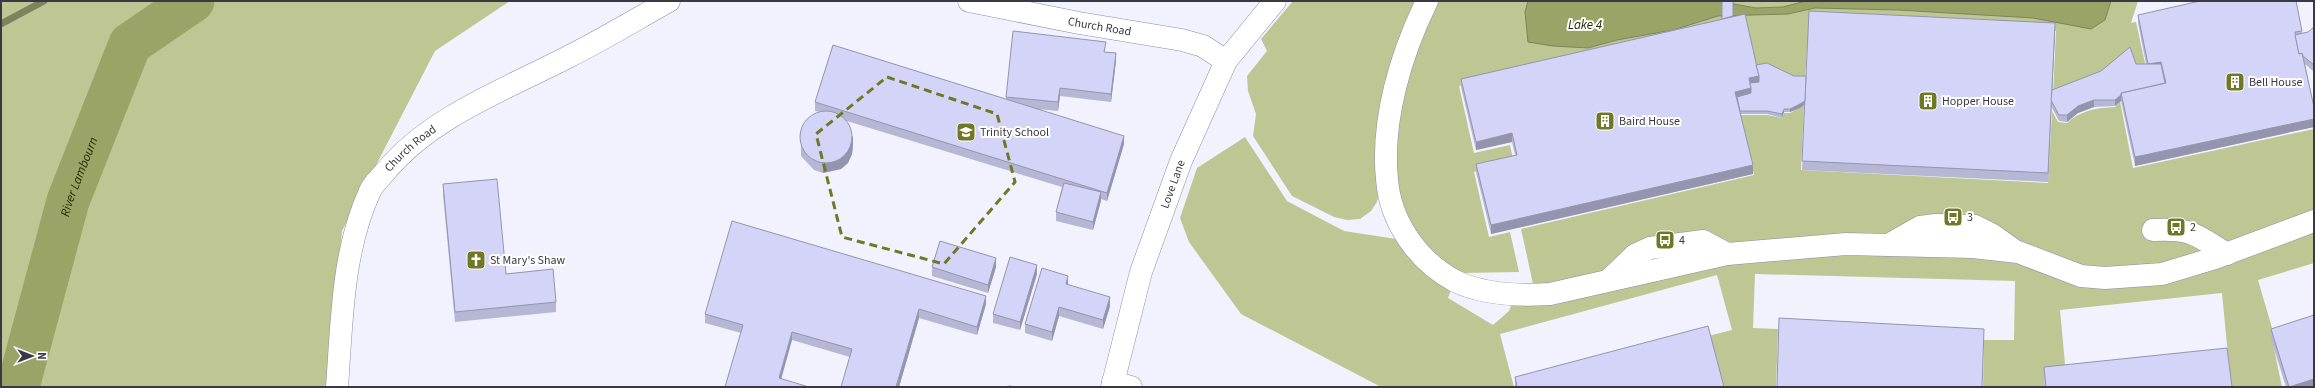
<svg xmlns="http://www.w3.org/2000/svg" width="2315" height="388" viewBox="0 0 2315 388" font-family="'Source Sans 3',sans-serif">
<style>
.green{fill:#bec793}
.water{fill:#9aa467;stroke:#7d845d}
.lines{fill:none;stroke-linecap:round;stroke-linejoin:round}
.stream{stroke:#7d845d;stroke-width:7}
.river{stroke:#9aa467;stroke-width:43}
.minor-casing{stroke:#8d8da8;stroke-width:23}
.tertiary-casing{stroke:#8d8da8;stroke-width:23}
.minor{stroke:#fff;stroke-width:22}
.tertiary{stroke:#fff;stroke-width:22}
.wall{fill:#b6b6d5}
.shaded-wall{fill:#9494ae}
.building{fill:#d4d4f8;stroke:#9494ae}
.marked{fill:none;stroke:#6f7925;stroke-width:3;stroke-dasharray:8 5;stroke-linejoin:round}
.labels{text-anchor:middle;stroke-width:4;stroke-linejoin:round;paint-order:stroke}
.street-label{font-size:12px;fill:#393945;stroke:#fff}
.poi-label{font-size:12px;fill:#393945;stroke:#fff;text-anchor:start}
.water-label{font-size:13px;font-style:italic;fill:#282d00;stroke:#fff}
</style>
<rect width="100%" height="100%" fill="#f2f2fe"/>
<g class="green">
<polygon points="1,1 510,1 435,51 342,231 327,387 1,387"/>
<polygon points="1293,1 1422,1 1377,202 1371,211 1360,219 1347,220 1334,217 1292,196 1253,136 1256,114 1248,91 1247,76 1267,51 1261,39"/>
<polygon points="1433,1 2138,1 2131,23 2136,22 2147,72 2100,77 2053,95 2056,31 1809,19 1805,79 1756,69 1745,21 1459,86 1474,153 1510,145 1514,163 1474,172 1489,237 1510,232 1519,272 1462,273 1417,243 1392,180 1405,76"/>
<path d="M2120,101L2133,168L2314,129V219L2161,273L2060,267L1890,242L1751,250L1704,239L1535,293L1521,229L1754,175L1740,115H1767L1782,118L1784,113H1790L1804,105L1801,170L2048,183L2052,111L2058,122L2067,123C2082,110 2096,108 2115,107Z"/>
<polygon points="1245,137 1287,201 1344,231 1403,240 1453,285 1448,298 1493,325 1509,311 1515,295 1727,254 1973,248 2105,279 2314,222 2314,263 2258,280 2275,338 2272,339 2282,387 2231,387 2222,293 2060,310 2066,375 2044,377 2045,387 1983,387 1984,340 2014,340 2015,281 1755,274 1753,328 1778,329 1776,387 1721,387 1708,336 1732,330 1717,275 1500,334 1514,387 1381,387 1241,314 1189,242 1180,218 1197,168"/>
</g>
<polygon class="water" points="1528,1 1717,1 1756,8 1783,7 1806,1 2111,1 2105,20 2091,29 2033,18 1898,10 1815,8 1788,14 1718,16 1673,30 1617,40 1588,48 1553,46 1528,42 1525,12"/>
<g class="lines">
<polyline class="stream" points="1,24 44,1"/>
<path class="river" id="s1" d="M18,387L68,201L130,44L193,1"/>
<defs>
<g id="minor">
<path id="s2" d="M969,1L1079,23L1182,40L1203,46L1226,61"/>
<path d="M1427,1C1401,54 1381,120 1387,179C1390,222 1418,261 1455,281C1484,295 1519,296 1550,294L1727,254L1846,244L1973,247L2018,252L2081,276L2105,278L2162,274L2215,258L2314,221"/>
<path d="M2153,230C2192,228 2195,234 2227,254"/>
<polyline points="1890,244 1920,227 1936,225 1975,226 1991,234 2015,251"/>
<polyline points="1610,279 1635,255 1650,248 1703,241 1727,254"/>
<polyline points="1113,382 1131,387"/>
<path id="s3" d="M337,387C342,321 342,252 370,191C373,184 380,178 385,172C430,117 506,89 568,57C602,40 635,20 669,1"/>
</g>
<g id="tertiary">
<path id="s4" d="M1112,387L1141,272L1181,161L1226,61L1275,1"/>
</g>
</defs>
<use href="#minor" class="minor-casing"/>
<use href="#tertiary" class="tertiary-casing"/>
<use href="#minor" class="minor"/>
<use href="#tertiary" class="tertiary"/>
</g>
<g class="wall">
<polygon points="2138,15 2302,31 2302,33 2308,32 2314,27 2314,72 2305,64 2314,107 2314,127 2135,166 2121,101 2115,106 2094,107 2078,113 2067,122 2059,121 2051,106 2048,182 1802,170 1805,104 1800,108 1790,112 1784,112 1782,118 1767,114 1741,114 1753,174 1491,234 1476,172 1476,164 1515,155 1512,142 1476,150 1461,87 1461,79 1733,16 1756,65 1794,76 1806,76 2055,32 2052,90 2136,64 2146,64 2138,23"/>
<polygon points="1106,52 1116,61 1111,102 1060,96 1058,111 1037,109 1124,144 1107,201 1101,199 1093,230 1056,221 1056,212 1062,187 847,121 853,145 852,154 848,163 841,169 823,173 814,170 801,156 801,129 820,112 815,111 815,102 1006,99 1006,97"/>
<polygon points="443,184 506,274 556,302 556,312 455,322 443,194"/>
<polygon points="932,267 996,267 988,293 932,276"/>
<polygon points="1037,274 1020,330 993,323 993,314"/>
<polygon points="1068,285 1110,306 1103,329 1059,316 1052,341 1025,333 1025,324"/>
<polygon points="986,304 977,335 919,318 899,387 841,387 850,357 792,340 725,387 741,333 705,323 705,314"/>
<polygon points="2271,329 2314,387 2286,387 2271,339"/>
<polygon points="2044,367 2232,387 2045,387 2044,377"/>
<polygon points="1515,377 1724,387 1515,387"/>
</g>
<g class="shaded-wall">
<polygon points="2055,23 2055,32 2048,182 2048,173"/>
<polygon points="1116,53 1116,61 1111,102 1111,94"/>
<polygon points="2161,62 2161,70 2148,64"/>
<polygon points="1759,76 1759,85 1750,87 1749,78"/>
<polygon points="1060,88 1060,96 1058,111 1058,102"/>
<polygon points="1751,88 1751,97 1737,100 1735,92"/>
<polygon points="2120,95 2121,95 2121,101 2115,106 2115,100"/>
<polygon points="1805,100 1805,104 1800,108 1790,112 1790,109"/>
<polygon points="2094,100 2094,107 2078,113 2067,122 2067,115 2078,106"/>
<polygon points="1784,109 1784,112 1782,118 1782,114"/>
<polygon points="2314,119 2314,127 2135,166 2135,157"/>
<polygon points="1512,133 1512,142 1476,150 1476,142"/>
<polygon points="853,136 853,145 852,154 848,163 841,169 823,173 823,164"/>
<polygon points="1124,136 1124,144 1107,201 1107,193"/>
<polygon points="1753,165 1753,174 1491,234 1491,225"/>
<polygon points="1101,192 1101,201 1093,230 1093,222"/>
<polygon points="996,258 996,267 988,293 988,285"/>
<polygon points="1037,265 1037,274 1020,330 1020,322"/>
<polygon points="1068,276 1068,284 1066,292 1066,284"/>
<polygon points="986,296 986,304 977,335 977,327"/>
<polygon points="1110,297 1110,306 1103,329 1103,320"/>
<polygon points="1059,307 1059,316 1052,341 1052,332"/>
<polygon points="919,309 919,318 899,387 896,387"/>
<polygon points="792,332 792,340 779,387 779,378"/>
<polygon points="2314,379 2314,387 2289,387"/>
</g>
<g class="building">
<polygon points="1722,1 1733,1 1733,16 1722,19"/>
<polygon points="2200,1 2296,1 2302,31 2295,32 2299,54 2302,53 2314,107 2314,119 2135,157 2121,93 2166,83 2161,62 2148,64 2138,15"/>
<polygon points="1809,11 2055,23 2048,173 1802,161"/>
<polygon points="1745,14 1759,76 1749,78 1751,88 1735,92 1753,165 1491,225 1476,164 1517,155 1512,133 1476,142 1461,79"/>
<polygon points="2314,27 2314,65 2303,56 2302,53 2299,54 2295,35 2308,32"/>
<polygon points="1013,31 1106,42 1104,52 1116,53 1111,94 1060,88 1058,102 1006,97"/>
<polygon points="833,45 1124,136 1107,193 815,102"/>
<polygon points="2130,47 2136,64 2161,64 2165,83 2121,93 2121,95 2115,100 2094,100 2078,106 2067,115 2059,115 2051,100 2052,90 2101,71"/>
<polygon points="1767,63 1794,76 1806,76 1805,101 1800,104 1790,109 1784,109 1782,114 1767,111 1740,111 1737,97 1751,93 1751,88 1750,83 1759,82 1759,76 1756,65"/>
<circle cx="826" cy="137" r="26"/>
<polygon points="497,179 506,274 553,269 556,302 455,312 443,184"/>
<polygon points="1064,183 1101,192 1093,222 1056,212"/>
<polygon points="732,221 986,296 977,327 919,309 896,387 841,387 852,349 792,332 779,378 809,387 725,387 743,325 705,314"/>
<polygon points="940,241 996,258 988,285 932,267"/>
<polygon points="1010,257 1037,265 1020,322 993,314"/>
<polygon points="1042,268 1068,276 1066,284 1110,297 1103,320 1059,307 1052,332 1025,324"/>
<polygon points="2314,315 2314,379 2289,387 2271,329"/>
<polygon points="1779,318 1984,329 1982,387 1777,387"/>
<polygon points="1708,326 1724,387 1517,387 1515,377"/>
<polygon points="2227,348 2232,387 2046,387 2044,367"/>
<polygon points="1010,386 1015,387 1003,387"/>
</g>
<path class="marked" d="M887,77L997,114L1015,182L944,264L842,237L816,134Z"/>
<defs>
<symbol id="building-square" viewBox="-11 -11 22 22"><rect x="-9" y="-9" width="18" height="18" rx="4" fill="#6f7925" stroke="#fff"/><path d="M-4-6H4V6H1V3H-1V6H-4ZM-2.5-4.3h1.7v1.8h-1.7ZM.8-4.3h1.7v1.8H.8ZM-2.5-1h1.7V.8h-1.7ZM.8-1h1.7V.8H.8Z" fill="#fff"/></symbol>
<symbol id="school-square" viewBox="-11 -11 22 22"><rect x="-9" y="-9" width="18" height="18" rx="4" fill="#6f7925" stroke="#fff"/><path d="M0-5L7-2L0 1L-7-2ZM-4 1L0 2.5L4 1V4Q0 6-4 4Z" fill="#fff"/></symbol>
<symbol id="bus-square" viewBox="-11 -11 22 22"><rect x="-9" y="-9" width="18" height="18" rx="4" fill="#6f7925" stroke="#fff"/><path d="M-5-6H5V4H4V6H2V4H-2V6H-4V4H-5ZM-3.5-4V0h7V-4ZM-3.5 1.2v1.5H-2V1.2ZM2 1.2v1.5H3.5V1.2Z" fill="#fff"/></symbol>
<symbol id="church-square" viewBox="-11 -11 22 22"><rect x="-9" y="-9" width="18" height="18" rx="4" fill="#6f7925" stroke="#fff"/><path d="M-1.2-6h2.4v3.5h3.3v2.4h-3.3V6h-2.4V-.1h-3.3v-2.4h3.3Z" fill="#fff"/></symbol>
</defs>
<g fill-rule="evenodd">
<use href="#building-square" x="2224" y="71" width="22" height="22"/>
<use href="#building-square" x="1917" y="90" width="22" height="22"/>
<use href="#building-square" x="1594" y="110" width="22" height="22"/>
<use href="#school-square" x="955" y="121" width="22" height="22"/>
<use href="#bus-square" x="1942" y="206" width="22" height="22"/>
<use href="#bus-square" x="2165" y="216" width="22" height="22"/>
<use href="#bus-square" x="1654" y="229" width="22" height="22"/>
<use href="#church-square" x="465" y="249" width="22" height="22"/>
</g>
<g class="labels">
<g class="street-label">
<text dy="4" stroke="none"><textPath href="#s2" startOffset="133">Church Road</textPath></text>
<text dy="4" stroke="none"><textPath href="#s3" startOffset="259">Church Road</textPath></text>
<text dy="4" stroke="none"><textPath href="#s4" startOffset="212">Love Lane</textPath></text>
</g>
<g class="poi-label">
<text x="2249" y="86">Bell House</text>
<text x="1942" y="105">Hopper House</text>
<text x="1619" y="125">Baird House</text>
<text x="980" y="136">Trinity School</text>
<text x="1967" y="221">3</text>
<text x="2190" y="231">2</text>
<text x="1679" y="244">4</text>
<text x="490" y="264">St Mary's Shaw</text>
</g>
<g class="water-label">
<text x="1585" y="29">Lake 4</text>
<text dy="5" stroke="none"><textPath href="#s1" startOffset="219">River Lambourn</textPath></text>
</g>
</g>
<rect width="2315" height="388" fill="none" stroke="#393945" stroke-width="4"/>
<g transform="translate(32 356) rotate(90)" stroke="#ffffff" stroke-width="3" paint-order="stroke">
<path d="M0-3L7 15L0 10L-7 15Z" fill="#393945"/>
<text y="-6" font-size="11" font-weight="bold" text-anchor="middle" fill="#393945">N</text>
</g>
</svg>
